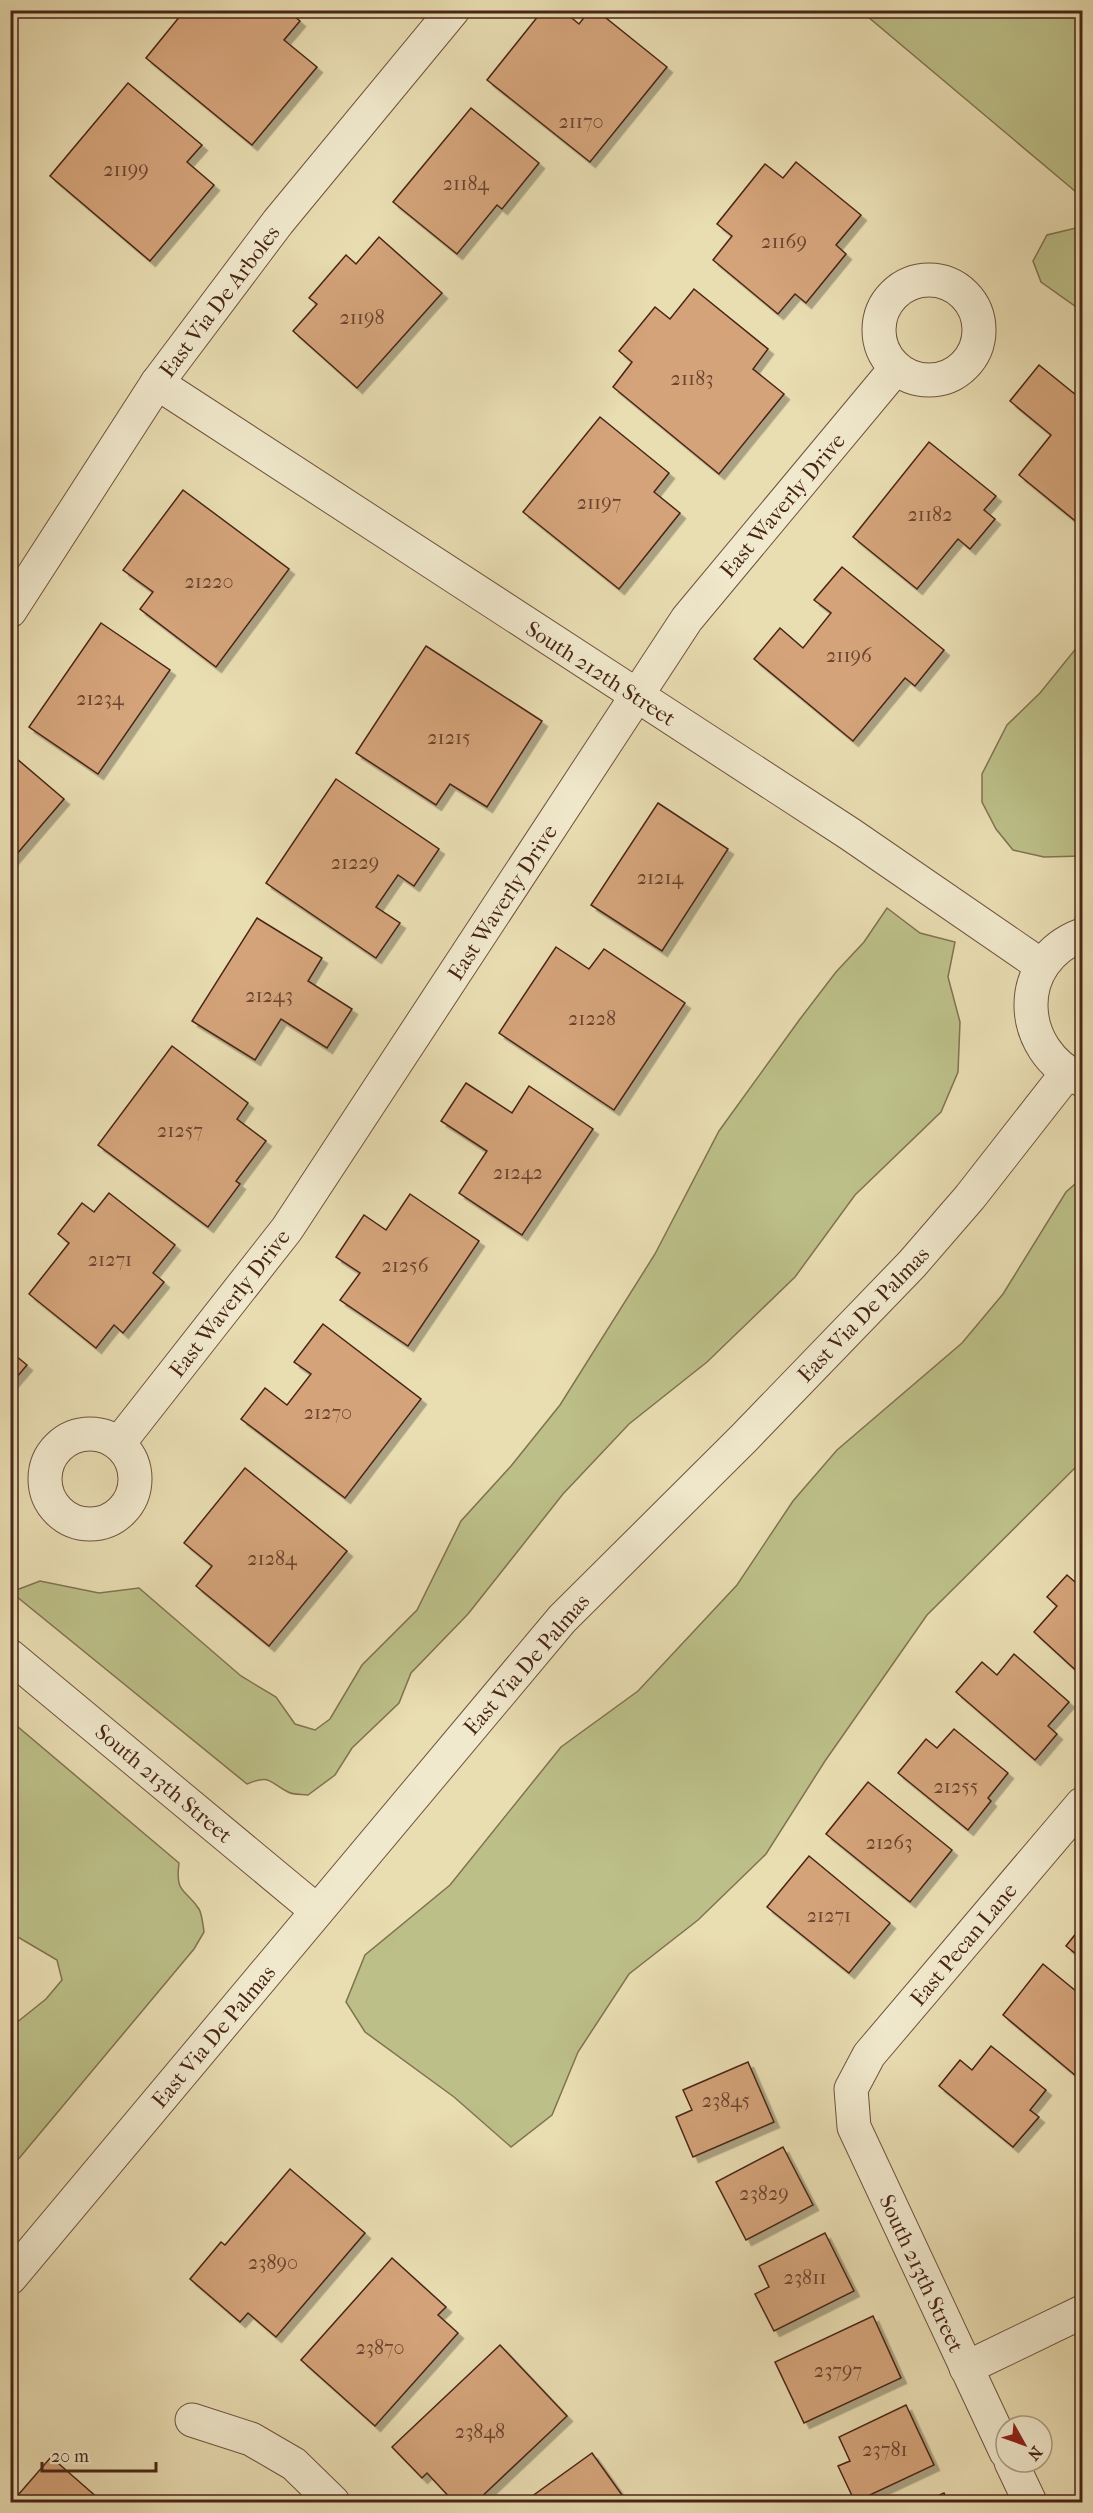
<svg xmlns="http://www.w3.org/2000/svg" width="1093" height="2513" viewBox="0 0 1093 2513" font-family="'IM FELL French Canon',serif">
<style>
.green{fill:#bcbf88;stroke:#827250;stroke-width:1.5}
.building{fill:#d4a37a;stroke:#492517;stroke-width:1.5;filter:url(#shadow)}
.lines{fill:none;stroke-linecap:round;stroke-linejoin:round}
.minor-casing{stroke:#71533e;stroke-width:35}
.minor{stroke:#f1e9cd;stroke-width:33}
.labels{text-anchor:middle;stroke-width:5;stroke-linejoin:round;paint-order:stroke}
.number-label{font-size:20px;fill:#6c4430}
.street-label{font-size:22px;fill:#492517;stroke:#f1e9cd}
</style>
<defs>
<filter id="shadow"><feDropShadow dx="5.5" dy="5.5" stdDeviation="0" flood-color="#0004"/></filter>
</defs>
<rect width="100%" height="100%" fill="#e9ddb2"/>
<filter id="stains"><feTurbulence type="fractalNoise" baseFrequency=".00333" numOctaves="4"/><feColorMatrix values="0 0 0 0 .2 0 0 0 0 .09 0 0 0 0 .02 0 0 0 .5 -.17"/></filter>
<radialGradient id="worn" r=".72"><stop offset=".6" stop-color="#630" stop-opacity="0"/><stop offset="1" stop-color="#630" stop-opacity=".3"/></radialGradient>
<g class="green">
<polygon points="861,11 1082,11 1082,197"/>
<polygon points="1076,228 1082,230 1082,311 1041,282 1033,261 1047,235"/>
<polygon points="1082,641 1082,856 1044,857 1013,850 996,829 982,802 982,774 1007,725 1040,693"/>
<path d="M887,908L920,933L955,942L948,977L960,1022L958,1072L941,1112L855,1195L795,1277L707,1362L629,1424L563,1494L468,1614L411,1673L399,1703L352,1748L335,1775L308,1795C302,1794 293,1795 288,1792C269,1782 270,1774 247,1784L11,1592L40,1581L99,1593L139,1588L241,1676L276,1697L295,1724L315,1730L330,1719L362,1665L417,1610L461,1521L511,1466L560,1405L655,1254L719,1131L800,1019L836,972L864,942Z"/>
<polygon points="1082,1178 1082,1461 927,1615 825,1761 766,1854 698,1920 629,1974 578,2052 552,2115 511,2147 454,2097 365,2032 346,2002 365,1955 450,1885 561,1747 638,1691 737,1585 793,1501 837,1450 962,1343 1003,1294 1066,1192"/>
<path d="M11,1721L179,1863C175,1894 185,1888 199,1909C202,1914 203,1925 204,1932L194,1949L11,2168V2027L46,1999L62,1980L57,1960L11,1933Z"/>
</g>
<g class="building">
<polygon points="185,10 287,10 300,21 284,40 317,67 252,145 146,58"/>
<polygon points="543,10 562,10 579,24 590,10 596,10 667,67 590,162 487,80"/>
<polygon points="128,83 202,145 187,162 214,185 150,261 50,176"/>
<polygon points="471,108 539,163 502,209 497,205 457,254 393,202"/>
<polygon points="796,162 861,215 836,245 846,254 806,303 795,294 778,314 713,260 732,236 717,224 765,164 783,178"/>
<polygon points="379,237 442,293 357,388 293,331 317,304 309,298 346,255 356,264"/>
<polygon points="694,289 768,349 753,369 784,394 719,474 613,387 632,362 619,351 655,307 670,319"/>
<polygon points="1039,365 1081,399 1082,396 1082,520 1079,524 1019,475 1051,435 1010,401"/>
<polygon points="600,417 669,473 654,492 680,513 619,589 523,512"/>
<polygon points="929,442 996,496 984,510 995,519 970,549 958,539 917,589 853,537"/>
<polygon points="183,490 289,569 216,667 140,609 153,592 123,570"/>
<polygon points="842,567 944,650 915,686 905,678 853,741 754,659 780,628 803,648 831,613 814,600"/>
<polygon points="101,623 170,670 98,774 29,727"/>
<polygon points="426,646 542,721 487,807 450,784 436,805 356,753"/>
<polygon points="10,753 64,799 10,862"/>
<polygon points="336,779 439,849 414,886 398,875 376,907 400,923 376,958 266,883"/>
<polygon points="658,803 728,849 662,951 591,905"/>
<polygon points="257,918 322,958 308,981 352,1009 327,1048 281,1019 255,1060 192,1021"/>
<polygon points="556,947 589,969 604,949 685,1003 614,1110 499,1033"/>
<polygon points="172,1046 248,1103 237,1119 266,1141 236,1181 240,1184 208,1227 98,1145"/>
<polygon points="466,1083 512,1113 529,1086 593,1129 522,1235 459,1193 487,1151 441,1121"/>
<polygon points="109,1193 175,1245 153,1273 164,1282 123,1333 114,1325 96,1348 29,1294 69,1243 58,1234 82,1203 94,1212"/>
<polygon points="410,1194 479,1241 408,1346 340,1300 360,1273 336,1257 364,1215 386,1230"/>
<polygon points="323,1324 421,1399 345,1498 241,1419 265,1388 287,1405 311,1374 294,1362"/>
<polygon points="10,1351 27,1365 10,1385"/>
<polygon points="245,1468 347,1551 269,1646 196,1586 212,1566 184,1543"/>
<polygon points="1067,1575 1082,1588 1082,1676 1034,1632 1057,1606 1047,1597"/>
<polygon points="1014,1654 1069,1702 1048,1726 1057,1734 1035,1760 956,1692 982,1662 997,1675"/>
<polygon points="954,1729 1008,1773 988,1798 991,1801 968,1830 898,1773 926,1739 937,1748"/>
<polygon points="868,1782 952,1850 910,1902 826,1834"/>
<polygon points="809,1856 890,1923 849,1973 767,1907"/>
<polygon points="1082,1926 1082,1959 1066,1946"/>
<polygon points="1043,1964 1082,1996 1082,2081 1003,2015"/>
<polygon points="991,2046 1046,2090 1030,2110 1039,2117 1013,2147 939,2086 960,2060 972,2070"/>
<polygon points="748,2062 774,2122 693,2157 676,2117 692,2110 683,2090"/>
<polygon points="783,2147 813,2205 746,2240 716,2182"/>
<polygon points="290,2169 365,2233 276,2337 248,2313 240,2322 190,2279 221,2242 225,2245"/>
<polygon points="825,2233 854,2291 774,2331 755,2294 769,2287 759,2266"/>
<polygon points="392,2258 446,2307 438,2315 458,2333 375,2426 301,2360"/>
<polygon points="873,2316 901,2378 804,2423 775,2362"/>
<polygon points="500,2345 567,2416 476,2502 454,2502 427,2473 422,2478 392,2447"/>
<polygon points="906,2405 934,2465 855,2502 838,2466 850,2461 839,2437"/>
<polygon points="592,2453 627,2502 524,2502"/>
<polygon points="51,2457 99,2499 96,2502 12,2502"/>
<polygon points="944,2493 948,2502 924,2502"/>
</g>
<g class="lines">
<defs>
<g id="minor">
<circle cx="929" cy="330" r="50"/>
<polyline points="157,383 850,834 1042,966"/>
<polyline points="10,611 157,383 278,222 453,10"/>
<path d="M1082,935C1012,961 1016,1051 1082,1080"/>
<circle cx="90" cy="1479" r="45"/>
<polyline points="119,1443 287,1229 687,619 896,368"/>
<polyline points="10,1656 317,1911"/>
<polyline points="10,2278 562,1619 744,1438 912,1264 970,1197 1067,1073"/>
<polyline points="966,2368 1082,2312"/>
<polyline points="192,2420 251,2439 294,2464 333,2502"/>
<polyline points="1006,2452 854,2127 851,2089 869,2055 1082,1804"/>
<polyline points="1011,2462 1030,2502"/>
</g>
</defs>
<use href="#minor" class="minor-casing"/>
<use href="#minor" class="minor"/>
</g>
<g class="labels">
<g class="number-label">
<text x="581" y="128">21170</text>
<text x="126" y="176">21199</text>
<text x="466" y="190">21184</text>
<text x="784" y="248">21169</text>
<text x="362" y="324">21198</text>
<text x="692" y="385">21183</text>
<text x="599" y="509">21197</text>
<text x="930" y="521">21182</text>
<text x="209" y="588">21220</text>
<text x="849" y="662">21196</text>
<text x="100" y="705">21234</text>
<text x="449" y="744">21215</text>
<text x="355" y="869">21229</text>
<text x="660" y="884">21214</text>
<text x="269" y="1002">21243</text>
<text x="592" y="1025">21228</text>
<text x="180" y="1137">21257</text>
<text x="518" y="1179">21242</text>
<text x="110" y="1266">21271</text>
<text x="405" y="1272">21256</text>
<text x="328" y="1419">21270</text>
<text x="272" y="1565">21284</text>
<text x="956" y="1793">21255</text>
<text x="889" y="1849">21263</text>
<text x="829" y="1922">21271</text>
<text x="726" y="2107">23845</text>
<text x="764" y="2200">23829</text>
<text x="273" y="2269">23890</text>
<text x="805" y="2284">23811</text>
<text x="380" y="2354">23870</text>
<text x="838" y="2377">23797</text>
<text x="480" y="2438">23848</text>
<text x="885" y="2456">23781</text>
</g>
<g class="street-label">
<text transform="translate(219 301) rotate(-53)" y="8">East Via De Arboles</text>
<text transform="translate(782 505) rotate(-50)" y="8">East Waverly Drive</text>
<text transform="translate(601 673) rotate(33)" y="8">South 212th Street</text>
<text transform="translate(502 902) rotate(-57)" y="8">East Waverly Drive</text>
<text transform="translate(229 1303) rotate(-52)" y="8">East Waverly Drive</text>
<text transform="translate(863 1314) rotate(-46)" y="8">East Via De Palmas</text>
<text transform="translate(526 1664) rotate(-49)" y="8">East Via De Palmas</text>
<text transform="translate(164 1783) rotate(40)" y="8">South 213th Street</text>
<text transform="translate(963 1944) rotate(-50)" y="8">East Pecan Lane</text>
<text transform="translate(213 2036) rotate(-50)" y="8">East Via De Palmas</text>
<text transform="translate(922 2273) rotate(65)" y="8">South 213th Street</text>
</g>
</g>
<rect width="1093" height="2513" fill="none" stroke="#e9ddb2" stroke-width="36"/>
<rect x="12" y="12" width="1069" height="2489" fill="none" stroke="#492517" stroke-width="3"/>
<rect x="18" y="18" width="1057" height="2477" fill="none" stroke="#492517" stroke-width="1.5"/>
<g transform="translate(1024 2444) rotate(130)"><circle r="28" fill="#f1e9cd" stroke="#ae9b84" stroke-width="1.5"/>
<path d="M0-4.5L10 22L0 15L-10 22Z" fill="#8f2418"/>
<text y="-9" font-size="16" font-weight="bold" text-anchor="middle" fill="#492517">N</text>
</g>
<path d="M42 2462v9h114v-9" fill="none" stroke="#492517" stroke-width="3"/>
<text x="51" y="2462" font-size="18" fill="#492517" stroke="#f1e9cd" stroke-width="4.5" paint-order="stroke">20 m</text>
<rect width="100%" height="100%" filter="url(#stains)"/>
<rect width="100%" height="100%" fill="url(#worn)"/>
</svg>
